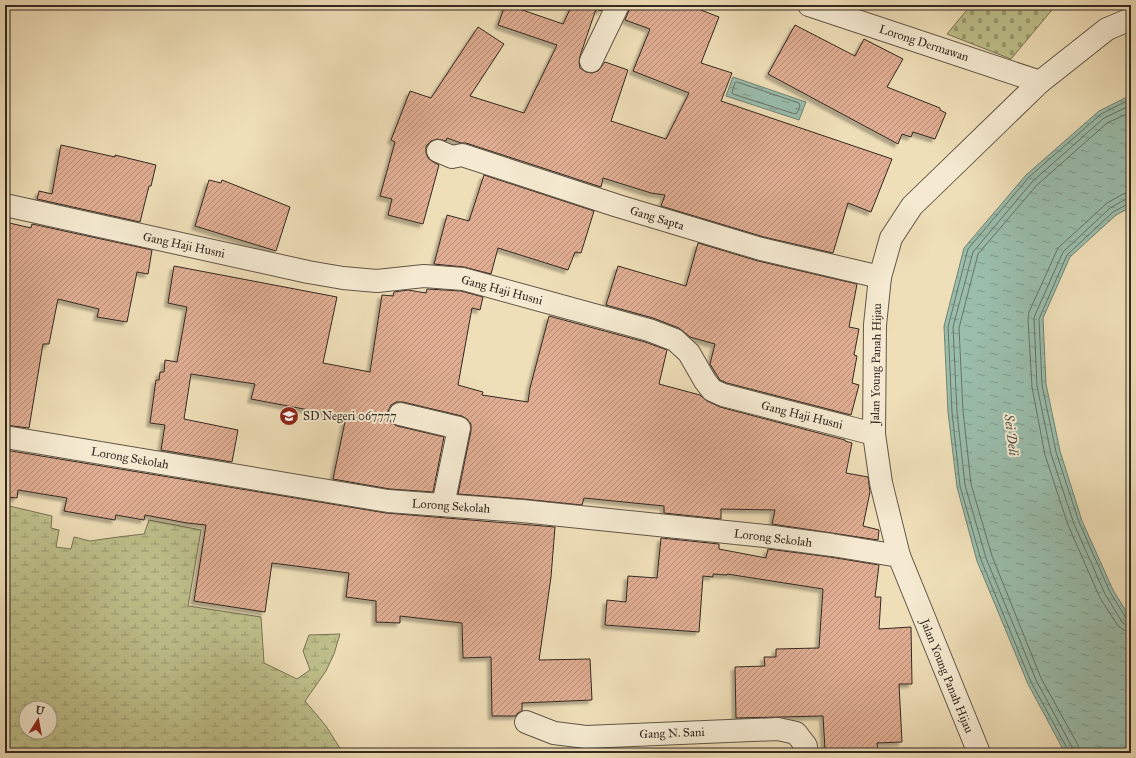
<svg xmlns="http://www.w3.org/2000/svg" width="1136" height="758" viewBox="0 0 1136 758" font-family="'IM FELL Great Primer',serif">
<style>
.wetland{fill:url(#wetland-marsh);stroke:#787456;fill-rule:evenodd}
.cemetery{fill:url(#cemetery-stones);stroke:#787456}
.water{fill:url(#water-ripples);stroke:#718274}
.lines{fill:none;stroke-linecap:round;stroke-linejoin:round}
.shore{stroke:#667366;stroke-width:1}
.building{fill:url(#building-hatch);stroke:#332921;filter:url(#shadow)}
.minor-casing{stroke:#625647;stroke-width:24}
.minor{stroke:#f5ead1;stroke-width:22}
.labels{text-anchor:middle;stroke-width:4;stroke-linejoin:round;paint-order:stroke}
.street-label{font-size:12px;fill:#332921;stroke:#f5ead1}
.poi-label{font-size:12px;fill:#332921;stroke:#f5ead1;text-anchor:start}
.water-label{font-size:13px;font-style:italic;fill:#4d4e44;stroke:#f5ead1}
</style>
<defs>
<pattern id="wetland-marsh" width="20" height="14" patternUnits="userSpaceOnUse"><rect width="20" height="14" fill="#bec08b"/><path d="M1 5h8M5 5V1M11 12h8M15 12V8" fill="none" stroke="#9b9c71"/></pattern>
<pattern id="cemetery-stones" width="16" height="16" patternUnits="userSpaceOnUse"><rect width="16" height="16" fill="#bec08b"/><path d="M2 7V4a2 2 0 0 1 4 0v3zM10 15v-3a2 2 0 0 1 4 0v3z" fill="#9b9c71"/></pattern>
<pattern id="water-ripples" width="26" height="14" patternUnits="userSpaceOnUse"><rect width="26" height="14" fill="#9abdac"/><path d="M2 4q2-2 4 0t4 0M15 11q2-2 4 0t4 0" fill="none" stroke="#7e9a8c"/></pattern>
<pattern id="building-hatch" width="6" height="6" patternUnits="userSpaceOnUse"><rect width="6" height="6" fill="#e0ad92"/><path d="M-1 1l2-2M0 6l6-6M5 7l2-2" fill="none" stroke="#b68d77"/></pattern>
<filter id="shadow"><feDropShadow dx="-3.5" dy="3.5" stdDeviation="1" flood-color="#0004"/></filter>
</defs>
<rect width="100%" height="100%" fill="#efdfb8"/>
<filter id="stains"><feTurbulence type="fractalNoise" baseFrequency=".005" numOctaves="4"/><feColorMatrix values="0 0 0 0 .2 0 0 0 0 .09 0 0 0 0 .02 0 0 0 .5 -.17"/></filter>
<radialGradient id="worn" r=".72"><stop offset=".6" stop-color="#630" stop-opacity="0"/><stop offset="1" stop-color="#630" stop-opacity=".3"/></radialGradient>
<path class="wetland" d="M5,505L52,516L51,528L59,530L56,547L71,549L74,537L90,541L118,537L144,534L149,520L201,530L188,606L261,617L264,663L297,679L310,670L303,651L309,635L340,634L334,654L326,671L305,701L326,726L343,753H5ZM26,708H50V732H26Z"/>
<polygon class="cemetery" points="971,5 1056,5 1011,59 947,34"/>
<g class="water">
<polygon points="733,77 806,102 799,120 726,96"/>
<polygon points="1131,95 1131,207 1116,215 1070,257 1043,318 1046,384 1060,451 1082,521 1113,590 1131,619 1131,753 1065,753 1028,684 977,561 957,487 948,412 944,326 964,248 1026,175 1099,111"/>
</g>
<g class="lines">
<g class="shore">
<polygon points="737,82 799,103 800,106 797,113 795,114 733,94 732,92 735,83"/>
<polyline points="1131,192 1123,194 1107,203 1058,248 1029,312 1028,319 1032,387 1045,455 1068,525 1100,598 1118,626 1124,630 1131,631"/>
<polyline points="1131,198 1126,199 1110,208 1063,252 1035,315 1034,319 1037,386 1051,454 1074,524 1105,594 1122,622 1126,625 1131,625"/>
<polyline points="1131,204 1128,204 1113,212 1067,255 1039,319 1042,385 1056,452 1079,522 1110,592 1126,618 1128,620 1131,620"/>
<polyline points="1068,753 1068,750 1031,682 981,560 960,486 952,412 948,327 968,249 1029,177 1101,114 1131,99"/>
<polyline points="1073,753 1072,747 1036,680 986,558 965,485 957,412 953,327 973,252 1033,181 1104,118 1131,105"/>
<polyline points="1079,753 1078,745 1041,678 992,556 971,484 963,411 959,328 978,254 1037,185 1107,123 1131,112"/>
</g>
</g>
<g class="building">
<polygon points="505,5 508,5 563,24 572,5 604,5 601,11 596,9 580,56 579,62 580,68 586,72 592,73 598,71 605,62 628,70 611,121 666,139 689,93 633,71 650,29 625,20 629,10 630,5 688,5 719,17 701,63 732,73 721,101 892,159 871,212 848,203 833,253 764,237 661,206 665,195 651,193 603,178 601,187 466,143 461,143 447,138 446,141 437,139 431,141 426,146 426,153 428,158 433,162 439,165 423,224 388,215 392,199 380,196 395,142 391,140 410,91 431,98 478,27 504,44 470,96 524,113 557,45 498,25"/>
<polygon points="795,25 855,56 864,39 903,59 887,87 940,108 940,110 946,113 935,139 913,132 911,137 902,134 898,144 768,74"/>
<polygon points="61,145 115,157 115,155 156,165 151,186 149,186 140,222 37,199 39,191 52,194"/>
<polygon points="484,175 594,211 581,253 575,252 568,270 498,248 491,274 464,267 434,264 447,215 469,221"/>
<polygon points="209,180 221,183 222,180 290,207 276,251 195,226"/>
<polygon points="5,222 31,228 32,224 152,250 148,274 137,272 127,322 97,317 99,309 58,299 49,344 43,344 29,428 5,425 5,286 10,261 5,260"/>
<polygon points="698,243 758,261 857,284 849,327 859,329 854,355 857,356 852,383 859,385 851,415 727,383 720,380 710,364 715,344 690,337 679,328 653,318 606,305 618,266 686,286"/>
<polygon points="174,266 337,297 323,363 370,372 382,295 393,296 394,292 408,290 426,293 427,289 461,291 483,297 480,310 472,308 458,385 483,392 482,395 528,402 530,388 549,316 645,342 667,350 659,384 700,395 707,401 720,407 845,440 845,441 852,443 846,473 868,477 870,492 863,526 879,530 878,540 772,524 775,510 721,509 721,519 664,513 664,506 584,498 582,505 523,499 458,494 471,431 471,424 467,419 462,416 403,402 396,402 391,405 388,411 388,418 392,423 397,426 444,437 433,492 390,489 333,479 346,417 251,399 255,384 191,374 184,419 238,430 232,462 161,450 165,425 150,423 156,380 159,380 160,372 164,372 165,360 177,362 187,307 168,303"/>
<polygon points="5,450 386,513 555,527 551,577 539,660 590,659 592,700 522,703 522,711 518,713 516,716 492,716 491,657 463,658 462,623 400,616 400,623 376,622 376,601 346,597 349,573 272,563 265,612 194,601 206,525 187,523 145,515 144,520 116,515 115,520 64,511 67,498 18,490 17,498 5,497"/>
<polygon points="661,538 719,544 719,549 766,558 768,549 830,557 879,565 875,597 881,597 879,629 911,627 912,684 899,684 902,742 877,743 878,750 832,752 832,749 825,749 823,716 736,718 735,667 765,666 764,657 776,657 776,649 819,648 823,589 727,574 727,575 713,574 713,577 703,576 699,632 605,625 607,600 626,602 628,576 657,578"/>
</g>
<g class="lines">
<defs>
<g id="minor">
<polyline points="809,5 1040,82"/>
<polyline points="591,61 618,5"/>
<polyline points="438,151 452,157 462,155 618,206 761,249 880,277"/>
<polyline points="5,205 308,272 343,278 377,281 424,276 463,279 649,330 675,340 689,353 705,381 712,390 723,395 874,434"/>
<polyline points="400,414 459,428 443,505"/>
<polyline points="5,437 388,501 522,511 765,536 832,545 899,556"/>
<polyline points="526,722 554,733 586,737 778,729 796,733 806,746 806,753"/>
<polyline points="979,753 899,556 881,483 874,434 875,325 880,277 891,238 912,206 1040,82 1107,29 1131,19"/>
</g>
</defs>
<use href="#minor" class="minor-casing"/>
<use href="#minor" class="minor"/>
</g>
<defs>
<symbol id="school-disc" viewBox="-11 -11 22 22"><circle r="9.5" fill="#8f2418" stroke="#f5ead1"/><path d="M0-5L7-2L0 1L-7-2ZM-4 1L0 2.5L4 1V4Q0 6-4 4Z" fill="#fff"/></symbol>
</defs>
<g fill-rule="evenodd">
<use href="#school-disc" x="278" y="405" width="22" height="22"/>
</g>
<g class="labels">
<g class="street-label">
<text transform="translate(924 43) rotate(18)" y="4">Lorong Dermawan</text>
<text transform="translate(657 218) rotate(17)" y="4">Gang Sapta</text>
<text transform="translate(184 245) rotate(12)" y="4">Gang Haji Husni</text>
<text transform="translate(502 290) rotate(15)" y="4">Gang Haji Husni</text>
<text transform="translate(876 364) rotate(-89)" y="4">Jalan Young Panah Hijau</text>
<text transform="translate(802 415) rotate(14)" y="4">Gang Haji Husni</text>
<text transform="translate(130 458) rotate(10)" y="4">Lorong Sekolah</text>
<text transform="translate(451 506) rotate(4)" y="4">Lorong Sekolah</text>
<text transform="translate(773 538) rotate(7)" y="4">Lorong Sekolah</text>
<text transform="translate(947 676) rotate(68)" y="4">Jalan Young Panah Hijau</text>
<text transform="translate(672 733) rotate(-2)" y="4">Gang N. Sani</text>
</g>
<g class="poi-label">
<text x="303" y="420">SD Negeri 067777</text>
</g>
<g class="water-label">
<text transform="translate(1012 435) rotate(83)" y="5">Sei Deli</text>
</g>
</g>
<rect width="1136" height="758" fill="none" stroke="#efdfb8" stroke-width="20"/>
<rect x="6" y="6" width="1124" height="746" fill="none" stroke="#332921" stroke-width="2"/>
<rect x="10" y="10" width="1116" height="738" fill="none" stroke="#332921"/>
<g transform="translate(38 720) rotate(11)"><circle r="19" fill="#f5ead1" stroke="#a79d8b"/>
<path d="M0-3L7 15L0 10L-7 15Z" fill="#8f2418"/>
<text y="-6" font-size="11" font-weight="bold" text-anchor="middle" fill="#332921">U</text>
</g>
<rect width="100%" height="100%" filter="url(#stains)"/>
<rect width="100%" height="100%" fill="url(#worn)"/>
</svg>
